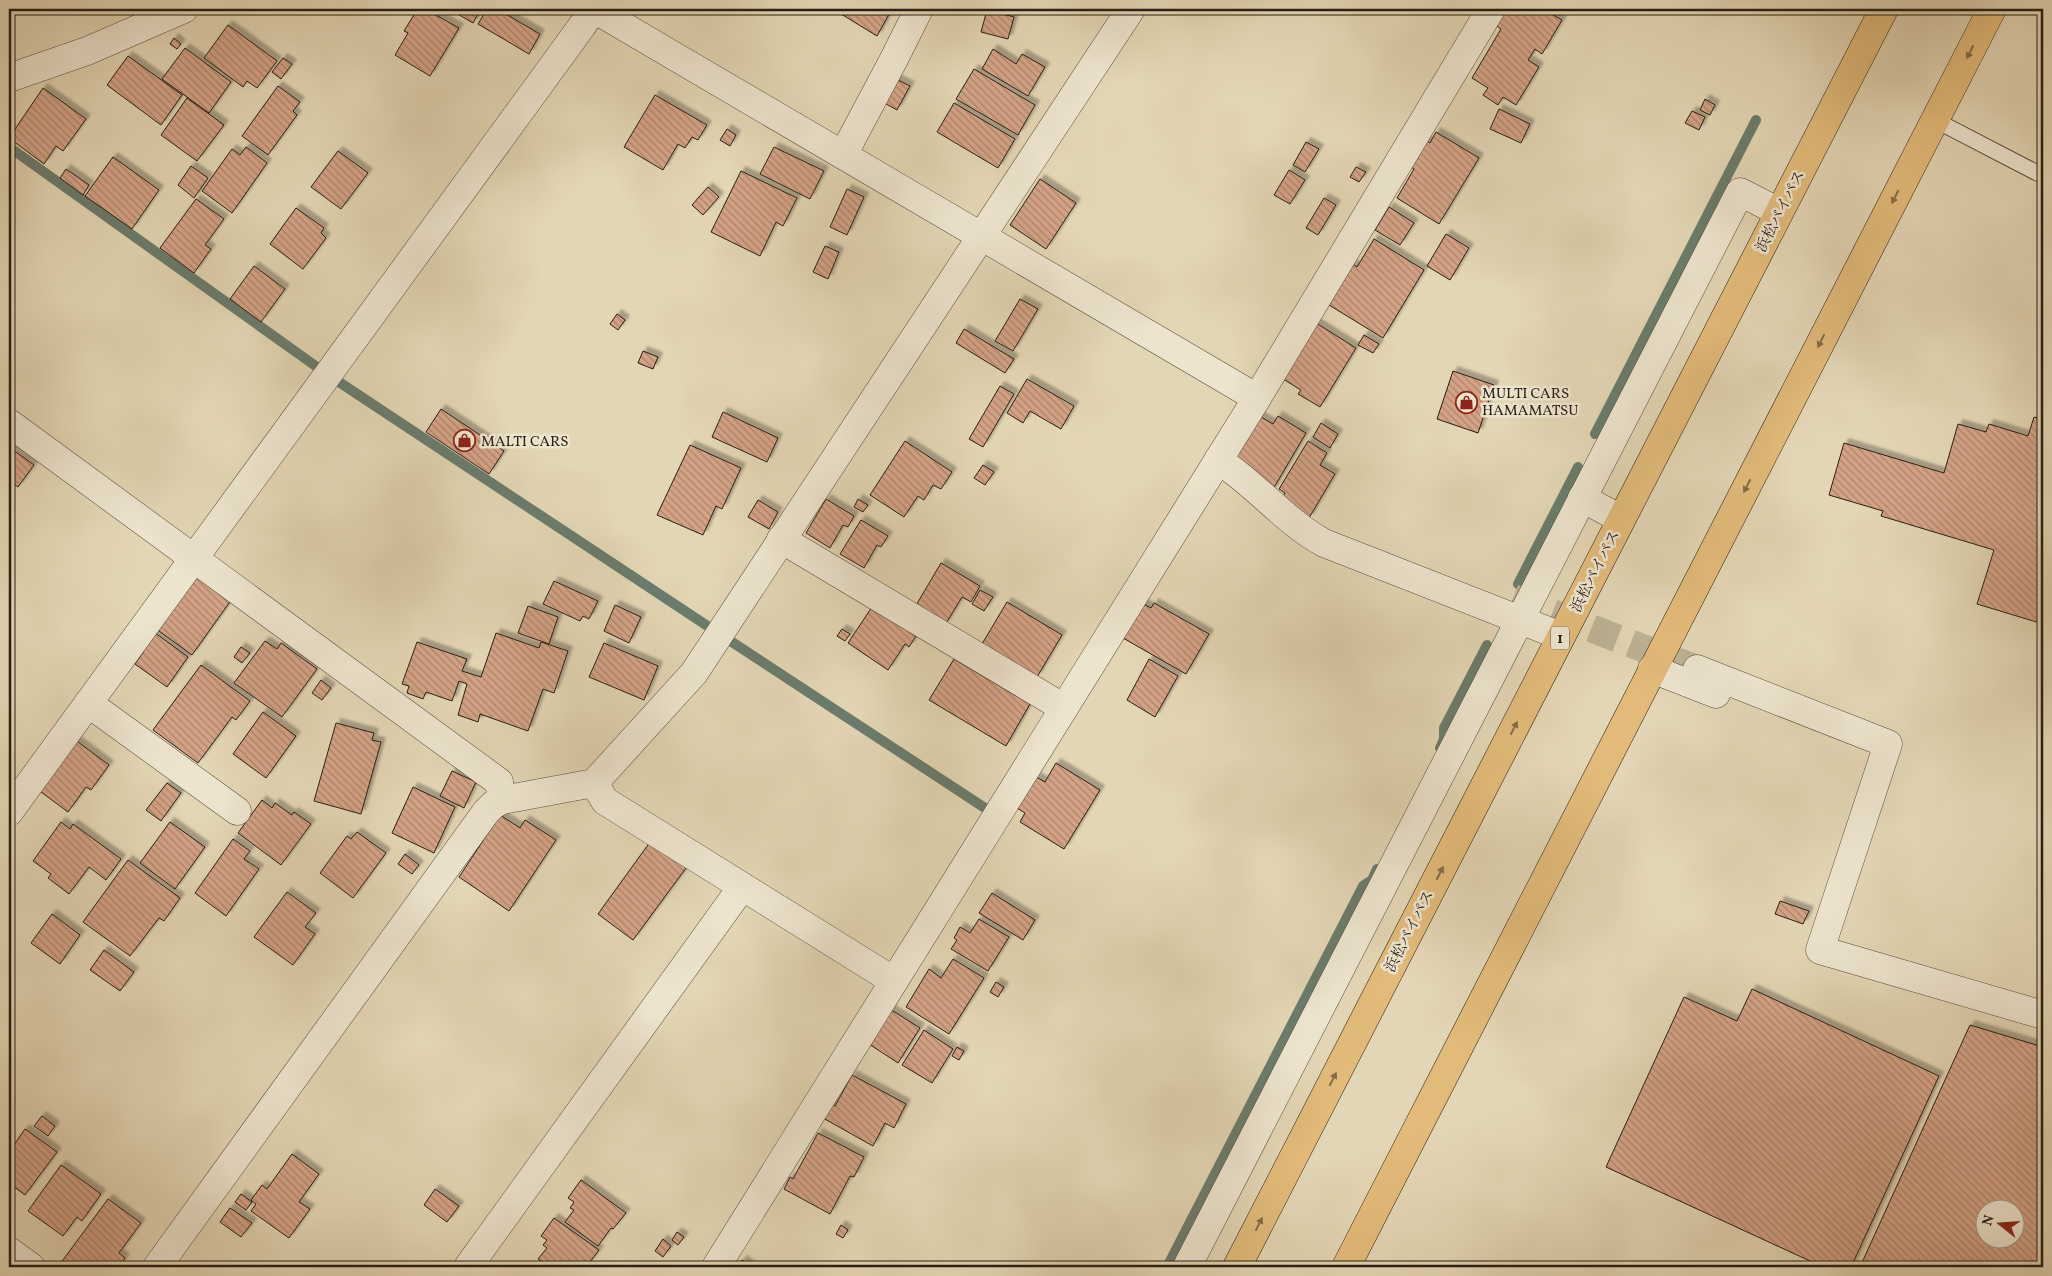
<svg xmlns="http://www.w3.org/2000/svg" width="2052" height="1276" viewBox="0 0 2052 1276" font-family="Vollkorn,'Noto Serif JP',serif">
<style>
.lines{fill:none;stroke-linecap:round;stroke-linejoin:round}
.stream{stroke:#6a7c6d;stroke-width:10}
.building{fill:url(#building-back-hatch);stroke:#271e14;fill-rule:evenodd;filter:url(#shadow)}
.minor-tunnel{stroke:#bdb194;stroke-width:28;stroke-dasharray:28 14;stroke-linecap:butt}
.service-casing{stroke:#564c3c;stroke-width:17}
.minor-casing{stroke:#564c3c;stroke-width:29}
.tertiary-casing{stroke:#564c3c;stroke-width:29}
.trunk-casing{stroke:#271e14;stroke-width:29}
.service{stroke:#ede4ce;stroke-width:15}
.minor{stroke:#ede4ce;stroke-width:28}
.tertiary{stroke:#ede4ce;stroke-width:28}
.trunk{stroke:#e2bb7a;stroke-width:28}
.oneway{fill:#846c47}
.labels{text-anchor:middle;stroke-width:5;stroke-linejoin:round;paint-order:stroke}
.shield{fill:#ede4ce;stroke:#62594c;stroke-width:1}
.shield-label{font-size:14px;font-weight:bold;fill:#271e14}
.street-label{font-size:15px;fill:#271e14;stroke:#ede4ce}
.poi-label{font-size:15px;fill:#271e14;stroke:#ede4ce;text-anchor:start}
</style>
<defs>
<pattern id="building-back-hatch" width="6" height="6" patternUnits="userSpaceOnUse" patternTransform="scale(1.25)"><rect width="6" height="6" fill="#d4a386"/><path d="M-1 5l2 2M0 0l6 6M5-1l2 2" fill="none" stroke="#ac846c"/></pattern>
<filter id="shadow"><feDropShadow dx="4.5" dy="-4.5" stdDeviation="1" flood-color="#0004"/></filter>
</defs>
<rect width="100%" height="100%" fill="#e3d6b4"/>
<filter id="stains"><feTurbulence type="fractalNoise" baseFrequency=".004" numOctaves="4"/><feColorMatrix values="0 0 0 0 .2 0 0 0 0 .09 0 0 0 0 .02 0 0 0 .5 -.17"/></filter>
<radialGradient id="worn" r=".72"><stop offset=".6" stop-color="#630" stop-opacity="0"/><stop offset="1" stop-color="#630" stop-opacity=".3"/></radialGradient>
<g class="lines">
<g class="stream">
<polyline points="9,147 317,367"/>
<polyline points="339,382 706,625"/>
<polyline points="1595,434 1756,120"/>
<polyline points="1518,584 1578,467"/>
<polyline points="732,642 988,810"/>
<polyline points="1440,748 1444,739 1444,728 1487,645"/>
<polyline points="1167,1267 1363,886 1372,880 1377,869"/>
</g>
</g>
<g class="building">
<polygon points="425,9 459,28 430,76 395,55 408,33 404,31 417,10 423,14"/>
<polygon points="449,9 481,9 473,23"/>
<polygon points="487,9 497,9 540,34 529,54 478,24"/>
<polygon points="833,9 892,9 877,36"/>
<polygon points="1503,9 1543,9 1562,20 1542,54 1535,49 1528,60 1539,67 1516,105 1503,97 1498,105 1483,95 1488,88 1472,78 1501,29 1494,24"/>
<polygon points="987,10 1014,17 1008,39 981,32"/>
<polygon points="228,25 277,61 257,88 247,81 243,87 204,58"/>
<polygon points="174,38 181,44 177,49 170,44"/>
<polygon points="185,48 231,82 209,113 162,79"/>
<polygon points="993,49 1016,64 1022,54 1045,67 1028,96 982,69"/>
<polygon points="128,56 182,95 161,125 107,85"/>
<polygon points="283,58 292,64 281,79 272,72"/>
<polygon points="974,69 1035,105 1018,135 956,99"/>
<polygon points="894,78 910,86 897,110 881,101"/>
<polygon points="278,86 300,102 293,111 297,115 268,155 242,136"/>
<polygon points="43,88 86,119 63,151 56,146 44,164 9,138"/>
<polygon points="655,95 707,125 698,140 692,137 685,148 678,144 663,170 624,147"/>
<polygon points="187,98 224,125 197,161 161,135"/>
<polygon points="1705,99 1715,105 1710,115 1700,110"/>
<polygon points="954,103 1015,139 998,168 937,132"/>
<polygon points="1499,109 1530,124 1521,143 1490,129"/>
<polygon points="1692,111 1705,117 1699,130 1685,123"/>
<polygon points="727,129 736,135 730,146 720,140"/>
<polygon points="1436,132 1479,158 1439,224 1397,198 1414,169 1408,165 1424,139 1430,143"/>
<polygon points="1306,142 1319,149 1305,172 1293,165"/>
<polygon points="246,147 267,163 232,213 202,191 232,149 240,155"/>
<polygon points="774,147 824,171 810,199 760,174"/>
<polygon points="338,151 368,173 341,209 311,187"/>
<polygon points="113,157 159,190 132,229 85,196"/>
<polygon points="191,166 208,178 194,198 178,185"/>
<polygon points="1356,167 1366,172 1359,182 1350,177"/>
<polygon points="66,169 89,185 83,195 60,178"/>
<polygon points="1289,170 1305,180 1290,204 1274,195"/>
<polygon points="741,171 797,198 783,226 776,222 760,256 711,232"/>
<polygon points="1040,179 1076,203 1046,249 1010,225"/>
<polygon points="708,187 719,197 703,215 692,205"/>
<polygon points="847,189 864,197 847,235 830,227"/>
<polygon points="1324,198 1336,205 1318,235 1306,228"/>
<polygon points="196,199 224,219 205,245 211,249 194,273 160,248"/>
<polygon points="1389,207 1414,223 1400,245 1375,230"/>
<polygon points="296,208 324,228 321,233 326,238 303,269 270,244"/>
<polygon points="1446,234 1469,248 1450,280 1427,266"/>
<polygon points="1374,239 1424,270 1383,338 1329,305 1353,264 1357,267"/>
<polygon points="825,246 839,252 828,279 813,272"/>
<polygon points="254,266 285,289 261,322 230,299"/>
<polygon points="1020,299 1038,309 1013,351 995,341"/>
<polygon points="617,314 625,320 618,330 610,324"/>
<polygon points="1316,323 1356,348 1320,407 1298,394 1301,390 1283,379"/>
<polygon points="964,329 1014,359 1005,373 956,343"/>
<polygon points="1364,335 1379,344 1373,353 1358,345"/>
<polygon points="643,351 658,357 653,369 638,363"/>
<polygon points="1453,371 1494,385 1478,433 1437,419"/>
<polygon points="1027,379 1074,406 1061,429 1030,411 1023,423 1007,413"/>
<polygon points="1000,386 1014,394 983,447 969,439"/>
<polygon points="441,409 504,451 489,474 426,432"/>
<polygon points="723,412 778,438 767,462 712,437"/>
<polygon points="1254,413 1273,424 1278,416 1306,433 1272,491 1233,460"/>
<polygon points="2034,417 2043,420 2043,624 1977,604 1994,550 1881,516 1883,511 1829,495 1844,443 1944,473 1958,424 1986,432 1989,424 2028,436"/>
<polygon points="1321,423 1338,434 1330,448 1313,437"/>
<polygon points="905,441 952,472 941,489 933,485 924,500 918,496 904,517 870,495"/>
<polygon points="1308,441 1327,453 1320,465 1335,474 1309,518 1280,501 1285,493 1279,489"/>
<polygon points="690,445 741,468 722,509 716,506 703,535 657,515"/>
<polygon points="9,447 34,465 18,487 9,480"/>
<polygon points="983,465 994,472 985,485 974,478"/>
<polygon points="826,499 854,516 848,527 843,525 830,548 806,533"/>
<polygon points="858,499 868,505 863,512 854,507"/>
<polygon points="758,500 778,512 769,529 748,517"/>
<polygon points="861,520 888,536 881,547 877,545 864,568 840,554"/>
<polygon points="941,563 980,586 971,602 962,597 945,625 915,607"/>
<polygon points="195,572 232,599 192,655 155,628"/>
<polygon points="554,581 598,601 589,619 583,616 580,621 543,604"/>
<polygon points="980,590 993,597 984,611 972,604"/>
<polygon points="1007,602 1062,635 1037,677 982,644"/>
<polygon points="1142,603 1151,608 1154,603 1209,634 1186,674 1123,638"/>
<polygon points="615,605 641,617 629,643 604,631"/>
<polygon points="528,606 558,617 549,644 518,633"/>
<polygon points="872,607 916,636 909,647 905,644 888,670 848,643"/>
<polygon points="842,629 850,634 845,641 837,636"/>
<polygon points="151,630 188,657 167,687 135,664 144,651 139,646"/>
<polygon points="496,633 539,648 541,642 568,651 554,693 543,689 528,731 480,714 478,722 458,715 467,684 459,681 452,701 426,692 423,699 407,693 409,686 402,684 417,642 467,659 462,671 481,677"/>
<polygon points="265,641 277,649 281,643 317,669 282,717 234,683"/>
<polygon points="604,643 658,666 644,700 589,677"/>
<polygon points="241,647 250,653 242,663 234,657"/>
<polygon points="954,659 1030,704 1006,746 929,700"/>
<polygon points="1149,659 1178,676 1155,717 1127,700"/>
<polygon points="201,665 250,701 236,720 232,717 198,763 153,730"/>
<polygon points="321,680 331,688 322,700 312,693"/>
<polygon points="263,712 296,736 266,778 233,754"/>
<polygon points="336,723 374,733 372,740 381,742 361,814 314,801"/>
<polygon points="74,739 109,765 91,790 86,787 68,812 37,789"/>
<polygon points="1056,763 1100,790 1064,849 1020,822 1025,813 1017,808 1036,777 1045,782"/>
<polygon points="452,771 476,782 464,808 440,796"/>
<polygon points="167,783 181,793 161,821 146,810"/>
<polygon points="413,787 455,807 434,853 392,833"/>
<polygon points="262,800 272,808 275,803 292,815 294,812 311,824 281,865 238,833"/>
<polygon points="500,815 520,828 525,820 556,840 509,911 459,877"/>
<polygon points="61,822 70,829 73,824 121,859 106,880 89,867 69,894 48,878 51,874 33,861"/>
<polygon points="170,822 205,847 175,889 140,863"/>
<polygon points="357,832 386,853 353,898 320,873 347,836 351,839"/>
<polygon points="653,838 689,864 633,940 598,914"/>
<polygon points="233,839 250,851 244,859 259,869 226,916 195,893"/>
<polygon points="405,854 419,865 412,874 398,864"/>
<polygon points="128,860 180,898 164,921 159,918 130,956 83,922"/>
<polygon points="287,892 316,913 305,927 315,934 293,965 254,937"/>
<polygon points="992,893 1035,920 1023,940 979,913"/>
<polygon points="1780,901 1809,911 1803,924 1775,914"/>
<polygon points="52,914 80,935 60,964 31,943"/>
<polygon points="979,919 1009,937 988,971 951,949 957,940 954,938 960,927 970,933"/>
<polygon points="104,950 134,972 120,991 90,970"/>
<polygon points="953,959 984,978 949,1034 906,1007 929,969 941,978"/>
<polygon points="996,982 1004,987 998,997 990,992"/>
<polygon points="1752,989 1939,1076 1851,1267 1823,1267 1606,1167 1684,997 1737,1021"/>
<polygon points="890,1009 920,1028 898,1063 869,1044"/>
<path d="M1970,1025L2043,1047V1267H1860ZM1984,1208H2014V1238H1984Z"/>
<polygon points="924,1030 953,1049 932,1083 902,1065"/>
<polygon points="957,1047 964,1051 959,1060 952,1056"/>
<polygon points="852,1075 906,1104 894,1128 885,1123 873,1146 823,1118 831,1104 835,1106"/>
<polygon points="42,1116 55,1126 48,1136 34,1126"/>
<polygon points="25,1129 57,1152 25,1195 9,1183 9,1152"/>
<polygon points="818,1133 864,1157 854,1177 850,1176 830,1214 784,1189 790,1177 793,1179"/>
<polygon points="292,1154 319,1174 299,1202 310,1209 289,1238 251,1211 256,1204 251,1200 262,1185 267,1189"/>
<polygon points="61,1165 101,1194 82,1221 77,1217 63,1236 28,1211"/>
<polygon points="581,1180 626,1213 613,1229 611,1228 598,1246 565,1222 574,1210 570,1208 574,1202 568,1198"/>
<polygon points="435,1189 459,1206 447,1222 424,1205"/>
<polygon points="241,1194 252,1202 246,1210 235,1202"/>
<polygon points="108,1199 141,1223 119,1253 125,1258 119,1267 64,1267 60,1264"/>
<polygon points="230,1208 252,1223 241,1237 220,1222"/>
<polygon points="554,1218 599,1250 586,1267 584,1265 582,1267 550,1267 538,1259 547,1248 543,1245 547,1240 541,1236"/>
<polygon points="841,1225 848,1230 843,1238 836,1234"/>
<polygon points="677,1232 684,1237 678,1245 672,1240"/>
<polygon points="663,1239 671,1246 663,1257 655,1251"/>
<polygon points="742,1260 753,1267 738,1267"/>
</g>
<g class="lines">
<polyline class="minor-tunnel" points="1513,598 1697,669"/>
<defs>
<polyline id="service" points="1935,120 2043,176"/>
<g id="minor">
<polyline points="594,9 1257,398"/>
<polyline points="843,155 894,59 919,9"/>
<polyline points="9,423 499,782 502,800"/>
<path d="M1218,460C1256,484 1284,521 1324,543L1561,636"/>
<polyline points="1582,498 1621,519"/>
<polyline points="781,539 1064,708"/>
<polyline points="1652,669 1716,694"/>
<polyline points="1697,669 1888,744 1820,950 2043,1015"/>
<polyline points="88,703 237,811"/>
<polyline points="594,783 605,801 894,981"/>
<polyline points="9,812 582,26 593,9"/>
<polyline points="9,1251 31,1267"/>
<polyline points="157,1267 486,812 493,805 502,800 594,783 694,673 1131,9"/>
<polyline points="468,1267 742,887"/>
<polyline points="716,1267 1257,398 1491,9"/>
<polyline points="1187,1267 1740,192 1779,212"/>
</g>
<polyline id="tertiary" points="9,78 87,51 184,9"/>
<g id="trunk">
<polyline points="1237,1267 1884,9"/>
<polyline points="1346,1267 1992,9"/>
</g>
</defs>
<use href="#service" class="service-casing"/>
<use href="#minor" class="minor-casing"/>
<use href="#tertiary" class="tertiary-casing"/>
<use href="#trunk" class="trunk-casing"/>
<use href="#service" class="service"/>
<use href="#minor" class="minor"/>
<use href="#tertiary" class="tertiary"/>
<use href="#trunk" class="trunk"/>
</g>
<defs><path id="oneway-solid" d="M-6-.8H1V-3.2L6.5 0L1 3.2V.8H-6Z" transform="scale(1.25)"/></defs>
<g class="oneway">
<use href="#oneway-solid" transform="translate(1970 52) rotate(117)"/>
<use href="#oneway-solid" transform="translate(1895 197) rotate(117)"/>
<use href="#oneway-solid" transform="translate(1821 341) rotate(117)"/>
<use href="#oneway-solid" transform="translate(1747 486) rotate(117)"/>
<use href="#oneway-solid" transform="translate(1514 728) rotate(-63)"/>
<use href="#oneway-solid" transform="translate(1440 873) rotate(-63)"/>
<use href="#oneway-solid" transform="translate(1333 1079) rotate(-63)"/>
<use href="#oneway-solid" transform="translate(1259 1224) rotate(-63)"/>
</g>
<defs>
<symbol id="shop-ring" viewBox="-11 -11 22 22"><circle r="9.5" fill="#ede4ce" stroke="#8f2418" stroke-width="1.5"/><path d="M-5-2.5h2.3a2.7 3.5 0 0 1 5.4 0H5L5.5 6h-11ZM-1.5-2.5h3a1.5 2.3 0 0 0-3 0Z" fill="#8f2418"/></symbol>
</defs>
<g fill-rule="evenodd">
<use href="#shop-ring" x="1454" y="390" width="25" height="25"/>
<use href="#shop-ring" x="452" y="428" width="25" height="25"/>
</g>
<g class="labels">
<rect class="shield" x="1551" y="626.5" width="18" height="23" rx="4"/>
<g class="shield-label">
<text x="1560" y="643">1</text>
</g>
<g class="street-label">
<text transform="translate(1780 211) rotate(-63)" y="5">浜松バイパス</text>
<text transform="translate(1595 571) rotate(-63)" y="5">浜松バイパス</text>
<text transform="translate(1409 931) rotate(-63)" y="5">浜松バイパス</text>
</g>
<g class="poi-label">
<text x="1482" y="398">MULTI CARS<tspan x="1482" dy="17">HAMAMATSU</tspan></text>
<text x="481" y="446">MALTI CARS</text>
</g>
</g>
<rect width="2052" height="1276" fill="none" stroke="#e3d6b4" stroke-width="30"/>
<rect x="10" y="10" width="2032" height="1256" fill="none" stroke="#271e14" stroke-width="2.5"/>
<rect x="15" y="15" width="2022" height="1246" fill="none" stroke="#271e14"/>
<g transform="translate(2000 1224) rotate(287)"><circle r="24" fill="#ede4ce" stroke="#9e9584"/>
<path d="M0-4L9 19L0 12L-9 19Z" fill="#8f2418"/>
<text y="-8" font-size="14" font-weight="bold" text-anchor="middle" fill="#271e14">N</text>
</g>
<rect width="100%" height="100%" filter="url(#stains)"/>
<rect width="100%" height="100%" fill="url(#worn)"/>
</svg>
